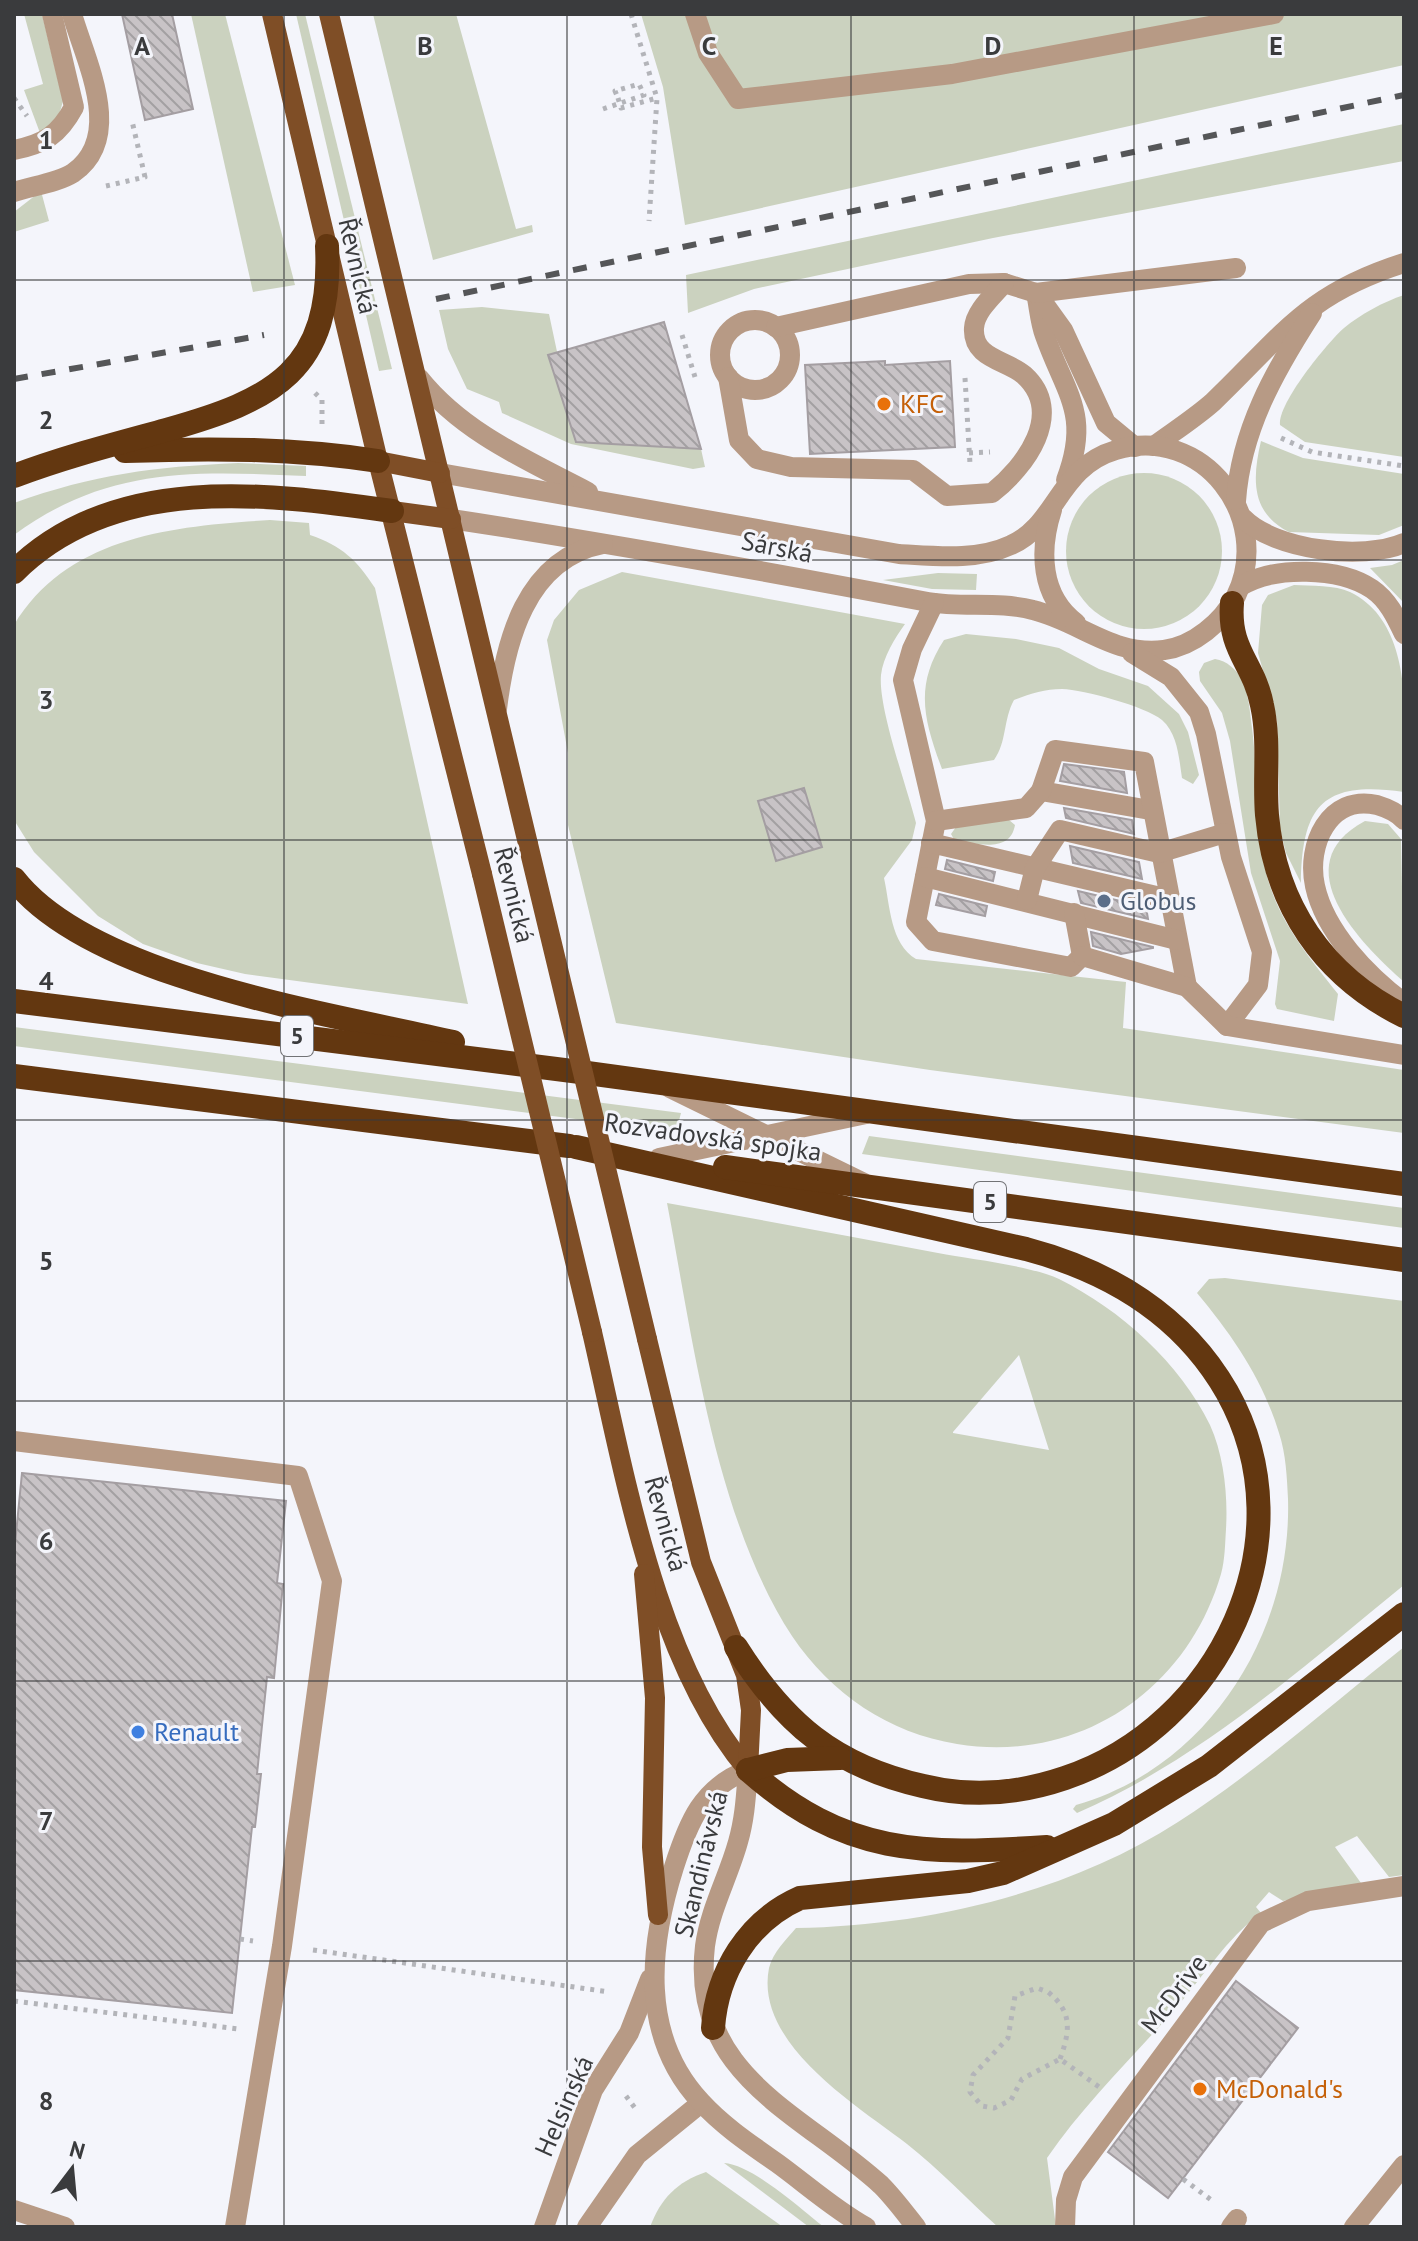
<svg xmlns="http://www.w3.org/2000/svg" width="1418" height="2241" viewBox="0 0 1418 2241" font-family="'PT Sans',sans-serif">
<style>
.green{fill:#cbd2bf;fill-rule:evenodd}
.building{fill:url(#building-back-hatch);stroke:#a49ea2;stroke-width:2}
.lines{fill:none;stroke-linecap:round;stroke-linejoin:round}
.path{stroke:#b3b4b9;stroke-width:5;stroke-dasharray:4 6;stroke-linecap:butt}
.minor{stroke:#b79a85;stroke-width:20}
.major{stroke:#7f4e26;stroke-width:20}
.highway{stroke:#633710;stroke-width:24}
.rail{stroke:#555658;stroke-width:6;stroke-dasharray:14 14;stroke-linecap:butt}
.path-bridge{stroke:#b3b4b9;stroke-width:5;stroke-dasharray:4 6;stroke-linecap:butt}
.major-bridge{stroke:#7f4e26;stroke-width:20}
.grid{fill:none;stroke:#3a3b3d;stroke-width:2;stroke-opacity:0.55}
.food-dot{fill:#e8710a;stroke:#f4f5fb;stroke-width:3}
.service-dot{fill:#5c6f8a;stroke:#f4f5fb;stroke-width:3}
.shop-dot{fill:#3f7fe0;stroke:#f4f5fb;stroke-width:3}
.labels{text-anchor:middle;stroke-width:6;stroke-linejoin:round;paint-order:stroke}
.shield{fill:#f4f5fb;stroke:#727376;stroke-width:2}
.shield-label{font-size:24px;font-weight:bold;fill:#3a3b3d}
.street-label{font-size:26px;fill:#3a3b3d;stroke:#f4f5fb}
.food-label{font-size:26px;fill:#c56008;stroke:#f4f5fb;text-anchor:start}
.service-label{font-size:26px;fill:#4e5e75;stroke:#f4f5fb;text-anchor:start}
.shop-label{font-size:26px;fill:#366cbe;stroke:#f4f5fb;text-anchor:start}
.grid-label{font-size:26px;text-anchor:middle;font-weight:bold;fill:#3a3b3d;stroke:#f4f5fb;stroke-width:6;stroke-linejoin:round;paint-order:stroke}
</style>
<defs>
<pattern id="building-back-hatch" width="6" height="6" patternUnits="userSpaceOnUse" patternTransform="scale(2)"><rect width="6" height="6" fill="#c8c3c6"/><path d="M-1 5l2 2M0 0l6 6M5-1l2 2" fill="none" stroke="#a3a0a2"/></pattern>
</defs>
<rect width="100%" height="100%" fill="#f4f5fb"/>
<g class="green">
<polygon points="24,14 42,14 63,101 58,119 40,133 24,90 43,84"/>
<polygon points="191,14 225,14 295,285 253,292"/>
<polygon points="296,14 305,14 392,369 379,371"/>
<polygon points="373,14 456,14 516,229 532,225 533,232 433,260"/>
<polygon points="641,14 1404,14 1404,65 685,225 663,87"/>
<polygon points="1404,124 1404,161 993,238 754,289 688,313 686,275"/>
<polygon points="41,191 49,221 14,232 14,212"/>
<path d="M1404,295V457L1305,442L1280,425C1277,404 1327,343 1344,328C1361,314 1383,302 1404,295Z"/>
<polygon points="482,307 549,314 576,441 701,449 705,467 693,469 571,444 502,413 499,402 467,389 448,349 439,310"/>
<path d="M1261,441L1303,458L1404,474V525L1379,535L1289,532C1251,513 1252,479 1261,441Z"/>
<path d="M238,463L306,466V476C194,471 108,466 14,535V503C95,474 153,467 238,463Z"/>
<circle cx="1144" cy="551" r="78"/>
<path d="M270,520L309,523L310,535C342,546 357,560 375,588L468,1004L245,974L197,963L143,944L98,916L34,852L14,820V625C68,535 175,526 270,520Z"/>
<polygon points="1404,560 1404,603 1370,568 1392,565"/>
<path d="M622,572L905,624C895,638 883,657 881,675C878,708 907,787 916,823L912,840L884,878C890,905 890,944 916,959L1126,982L1123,1028L1404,1070V1133L930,1070L616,1023L568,825V753L547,640L554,620L579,590ZM804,788L822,847L776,861L759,801Z"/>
<polygon points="938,573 977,574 976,590 932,589 883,580"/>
<path d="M1294,585C1311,586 1335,585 1350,592C1418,625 1404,730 1404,792C1325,781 1302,803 1301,883L1286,853L1280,829L1277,720L1258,653L1262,605L1268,595Z"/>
<path d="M966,634L1016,639L1059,648L1099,669L1148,686L1179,714L1188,732L1199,775L1193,784L1182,778C1179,759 1178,734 1162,720C1145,706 1084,690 1062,689C1045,689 1029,694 1014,700C1003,720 1007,742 994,760L942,769C924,720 914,686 944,640Z"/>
<path d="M1215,659C1227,661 1236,669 1242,680C1249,695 1250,713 1252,728C1259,781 1253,835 1270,886C1283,927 1312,961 1338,994L1334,1021L1277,1009L1275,1004L1280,961L1251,873L1230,741L1222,713L1200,681L1199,672L1204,663Z"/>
<path d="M1009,820L1015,825C1010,854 977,843 955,841L951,834L956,827Z"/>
<path d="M1365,821L1388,824L1401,839L1404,982C1361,944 1282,865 1365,821Z"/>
<polygon points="14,1027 681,1113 676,1132 14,1046"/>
<polygon points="869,1136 1404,1208 1404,1228 862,1154"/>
<path d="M667,1203C757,1219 848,1236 938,1253C970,1259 1032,1266 1059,1279C1121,1310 1180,1363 1210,1425C1224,1456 1228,1496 1226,1529C1225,1544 1225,1560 1221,1574C1187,1691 1078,1764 957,1744C889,1733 831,1694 792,1636C715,1518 693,1340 667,1203ZM1019,1355L1049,1450L953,1433V1432Z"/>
<path d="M1225,1278L1404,1301V1585C1302,1668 1198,1761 1077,1813L1073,1809L1076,1805C1209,1767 1292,1633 1288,1499C1287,1478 1286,1454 1279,1433C1263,1380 1233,1336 1197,1293L1209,1279Z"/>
<path d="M1404,1647V1875L1389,1877L1357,1836L1335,1847L1361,1883L1283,1901L1269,1892L1256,1907L1261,1913C1226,1939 1204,1976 1175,2009C1132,2058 1084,2104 1047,2158L1056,2227H998C968,2200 939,2169 907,2144C858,2106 754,2044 769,1968C773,1952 786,1940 796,1928C926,1926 1068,1893 1178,1822C1258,1771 1329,1706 1404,1647Z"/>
<path d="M724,2163C753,2165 801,2209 824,2227H809Z"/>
<path d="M706,2172L783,2227H650C661,2198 677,2182 706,2172Z"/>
</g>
<g class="building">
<polygon points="122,14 172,14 193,109 145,120"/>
<polygon points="664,322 701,449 576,442 548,355"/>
<polygon points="885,361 885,365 950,361 955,447 810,454 805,365"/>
<polygon points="1064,764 1124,772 1127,793 1060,781"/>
<polygon points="804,788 822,847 776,861 758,801"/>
<polygon points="1064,808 1132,820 1134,834 1066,818"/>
<polygon points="1070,846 1139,862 1142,879 1073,863"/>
<polygon points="947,860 995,872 993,881 945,869"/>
<polygon points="1078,891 1146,907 1148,919 1081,903"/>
<polygon points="939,894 987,906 985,916 936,905"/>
<polygon points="1091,932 1153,947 1153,948 1121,954 1093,946"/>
<polygon points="22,1473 286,1501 277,1583 283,1584 274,1678 267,1677 257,1774 261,1774 255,1827 252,1827 232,2013 14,1990 14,1554"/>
<polygon points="1236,1981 1298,2028 1168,2198 1108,2152"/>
</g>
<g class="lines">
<g class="path">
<polyline points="631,14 657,98 649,221"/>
<polyline points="14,98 27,116"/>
<polyline points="618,98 621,108 657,98"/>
<polyline points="106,186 145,177 132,121"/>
<polyline points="682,335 695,377"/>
<polyline points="965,378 970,464"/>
<polyline points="315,393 322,400 322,424"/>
<polyline points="1281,438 1312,452 1404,466"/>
<polyline points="969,453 990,452"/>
<polyline points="240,1939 253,1941"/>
<polyline points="313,1950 609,1992"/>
<polyline points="14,2001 239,2029"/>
<path d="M1060,2059C1070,2031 1073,2012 1048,1992L1037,1988L1015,1996L1008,2038L973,2075L970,2092L982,2106L994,2108L1011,2100L1022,2079L1060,2059L1102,2089"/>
<polyline points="626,2096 635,2108"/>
<polyline points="1183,2179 1214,2202"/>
</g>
<g class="minor">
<polyline points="695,14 708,53 738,99 952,74 1274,14"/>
<path d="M14,150C44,144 59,135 74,107L52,14"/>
<path d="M14,192C32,186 57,183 73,173C125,137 86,62 72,14"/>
<path d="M1036,293C1039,307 1040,323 1045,336C1066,395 1091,414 1066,480"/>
<polyline points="1040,298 1063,330 1106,423 1135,447"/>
<circle cx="755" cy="355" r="35"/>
<polyline points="776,327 969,284 1004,283 1036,293 1236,268"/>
<path d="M728,377L739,440L757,459L791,467L913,470L947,496L992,493C1025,467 1066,413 1024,375C1007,360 972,359 974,328C975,311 993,296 1004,283"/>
<path d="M419,378C463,433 527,460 588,492"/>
<path d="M1154,446C1173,432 1195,418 1213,402C1283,335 1306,294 1404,263"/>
<path d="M440,473L899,554C935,556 977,561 1011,545C1057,525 1058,467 1116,450C1203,424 1274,518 1236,596C1222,622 1194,646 1164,650C1114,657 1079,621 1033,610C999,601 962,608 928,602C769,572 610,543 451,519"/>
<path d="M1236,501C1241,430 1274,372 1312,313"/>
<path d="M1052,510C1039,550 1040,596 1076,623"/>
<path d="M1243,518C1274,550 1363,561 1404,543"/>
<path d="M1241,586C1274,566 1339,567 1372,589C1388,600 1396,617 1404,634"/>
<polyline points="934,603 912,649 903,680 936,821 916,922 933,941 1071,967 1082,956"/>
<polyline points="1132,653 1171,677 1199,712 1206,734 1231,857 1262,952 1258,985 1227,1026"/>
<path d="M497,709C505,643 525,559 603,544"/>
<polyline points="1041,791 1150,810"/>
<path d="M1404,820C1397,812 1387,808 1377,805C1329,794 1306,845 1315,886C1325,932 1367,975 1404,1003"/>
<polyline points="936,821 1026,808 1041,791 1055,750 1144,762 1187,987"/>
<polyline points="931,843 1169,899"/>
<polyline points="925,877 1177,940"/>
<polyline points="1027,900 1035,868 1060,830 1159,853 1225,833"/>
<polyline points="1074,913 1082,956"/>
<polyline points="1082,956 1187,987 1227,1026 1404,1055"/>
<polyline points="670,1088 864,1183"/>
<polyline points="659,1158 866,1114"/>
<polyline points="14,1441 298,1476 332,1581 282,1946 235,2227"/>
<polyline points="14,2210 65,2227"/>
<polyline points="544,2227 593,2090 629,2033 650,1979"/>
<polyline points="587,2227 637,2155 701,2103"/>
<path d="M866,2227C835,2210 806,2184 777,2163C750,2144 723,2126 701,2102C639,2036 649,1946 674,1867C688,1823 702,1787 748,1770C746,1795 745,1818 738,1842C728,1878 710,1909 705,1946C690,2076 801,2112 881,2185C894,2198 905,2213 916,2227"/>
<polyline points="1065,2227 1066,2200 1073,2177 1261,1923 1308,1901 1404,1886"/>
<polyline points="1231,2227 1237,2219"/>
<polyline points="1354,2227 1404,2165"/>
</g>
<g class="major">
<polyline points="272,14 378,461 482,874"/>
<polyline points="329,14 528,844"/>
<polyline points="378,461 440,473"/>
<polyline points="392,511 451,519"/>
<path d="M592,1332C624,1470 655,1661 748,1770"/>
<polyline points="647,1339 701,1562 746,1675 751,1710 748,1770"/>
<polyline points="644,1574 655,1698 652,1847 658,1915"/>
</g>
<g class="highway">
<path d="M125,451C210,448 294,448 378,461"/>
<path d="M14,476C64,457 115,444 166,430C273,400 333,371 327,246"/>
<path d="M14,572C113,473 265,493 392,511"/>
<path d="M1232,603C1228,651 1254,663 1262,705C1270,741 1264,779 1267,815C1275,905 1323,976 1404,1016"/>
<path d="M14,879C92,979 333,1014 453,1042"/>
<polyline points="14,1001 580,1072 1404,1184"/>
<polyline points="14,1076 569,1146"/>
<path d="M576,1147L1026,1249C1109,1271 1183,1315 1227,1392C1310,1540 1220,1726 1065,1778C1018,1794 972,1798 923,1786C834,1766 784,1723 736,1647"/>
<polyline points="725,1167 1404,1260"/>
<path d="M748,1770C845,1856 923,1855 1047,1847"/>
<polyline points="748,1770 787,1760 840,1758"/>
<path d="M713,2028C717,1972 748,1921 800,1898L968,1881L1003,1873L1114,1824L1209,1766L1404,1614"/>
</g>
<g class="rail">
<polyline points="436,299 1404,95"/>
<polyline points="14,379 264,335"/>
</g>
<polyline class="path-bridge" points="603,109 644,95 639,84 615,91 618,98"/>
<g class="major-bridge">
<polyline points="528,844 647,1339"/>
<polyline points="482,874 592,1332"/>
</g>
</g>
<path class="grid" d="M284,14V2227M567,14V2227M851,14V2227M1134,14V2227M14,280H1404M14,560H1404M14,840H1404M14,1120H1404M14,1401H1404M14,1681H1404M14,1961H1404"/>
<g class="food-dot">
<circle cx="884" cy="404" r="8"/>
<circle cx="1200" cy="2089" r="8"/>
</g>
<circle class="service-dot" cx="1104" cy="901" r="8"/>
<circle class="shop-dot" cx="138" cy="1732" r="8"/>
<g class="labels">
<g class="shield">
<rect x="281" y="1016" width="32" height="40" rx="6"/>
<rect x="974" y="1182" width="32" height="40" rx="6"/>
</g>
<g class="shield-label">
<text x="297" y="1044">5</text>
<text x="990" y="1210">5</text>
</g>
<g class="street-label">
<text transform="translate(358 266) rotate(77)" y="9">Řevnická</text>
<text transform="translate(777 547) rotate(11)" y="9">Sárská</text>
<text transform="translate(514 895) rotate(76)" y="9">Řevnická</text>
<text transform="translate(713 1137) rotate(8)" y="9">Rozvadovská spojka</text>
<text transform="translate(666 1524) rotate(74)" y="9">Řevnická</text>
<text transform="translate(701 1864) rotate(-76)" y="9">Skandinávská</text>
<text transform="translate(1174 1994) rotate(-53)" y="9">McDrive</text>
<text transform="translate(564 2106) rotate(-66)" y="9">Helsinská</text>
</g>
<g class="food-label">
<text x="900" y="413">KFC</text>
<text x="1216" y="2098">McDonald's</text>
</g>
<g class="service-label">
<text x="1120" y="910">Globus</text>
</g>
<g class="shop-label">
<text x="154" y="1741">Renault</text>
</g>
</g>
<g class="grid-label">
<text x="142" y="55">A</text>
<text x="425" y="55">B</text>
<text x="709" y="55">C</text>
<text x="993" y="55">D</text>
<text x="1276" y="55">E</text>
<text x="46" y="149">1</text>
<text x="46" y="429">2</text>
<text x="46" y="709">3</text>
<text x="46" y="990">4</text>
<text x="46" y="1270">5</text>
<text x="46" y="1550">6</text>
<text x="46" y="1830">7</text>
<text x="46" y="2110">8</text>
</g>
<rect width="1418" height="2241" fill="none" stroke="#3a3b3d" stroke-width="32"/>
<g transform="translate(72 2169) rotate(16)" stroke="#f4f5fb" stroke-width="6" paint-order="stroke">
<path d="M0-6L14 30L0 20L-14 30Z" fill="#3a3b3d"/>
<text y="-12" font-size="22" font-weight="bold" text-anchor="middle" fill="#3a3b3d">N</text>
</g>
</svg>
